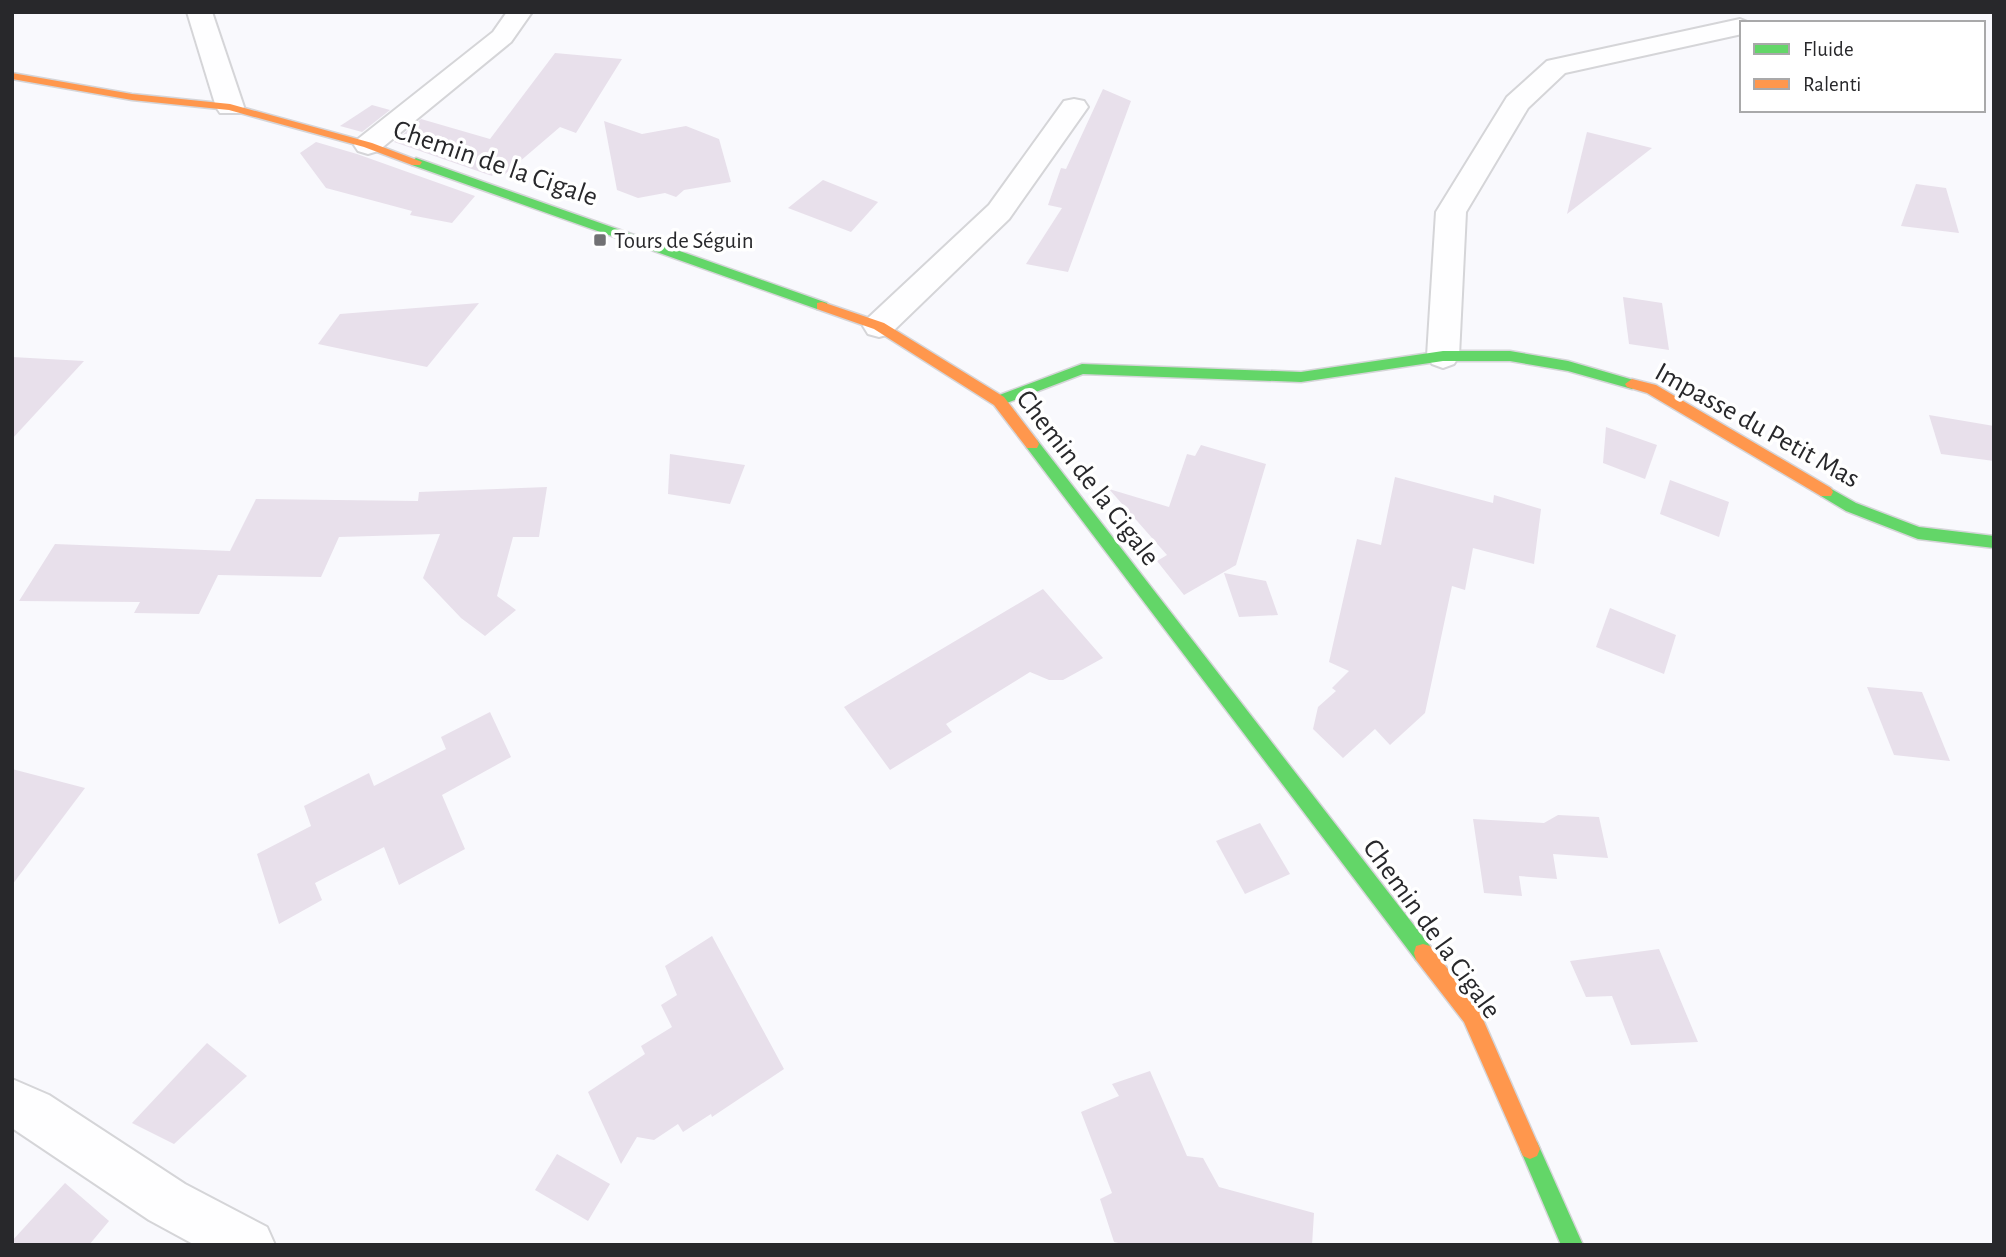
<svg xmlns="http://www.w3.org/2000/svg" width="2006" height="1257" viewBox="0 0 2006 1257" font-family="'Alegreya Sans',sans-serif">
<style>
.building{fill:#e8e0eb}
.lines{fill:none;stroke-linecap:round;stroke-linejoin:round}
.street-casing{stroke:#d5d5d8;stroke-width:4}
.fast-casing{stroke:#d5d5d8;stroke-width:3}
.slow-casing{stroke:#d5d5d8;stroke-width:3}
.street{fill:#fefeff;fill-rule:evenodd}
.fast{fill:#63d668;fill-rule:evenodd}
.slow{fill:#ff974d;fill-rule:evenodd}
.poi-dot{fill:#717174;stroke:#fff;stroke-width:2.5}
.labels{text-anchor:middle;stroke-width:7;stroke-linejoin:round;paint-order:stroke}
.far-poi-label{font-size:23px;fill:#28282b;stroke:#fff;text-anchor:start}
.street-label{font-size:28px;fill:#28282b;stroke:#fff}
</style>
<rect width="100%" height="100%" fill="#f9f9fd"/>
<g class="building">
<polygon points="555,53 622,59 576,133 560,127 504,175 495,172 492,176 394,142 421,119 490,139"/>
<polygon points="1103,89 1131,101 1068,272 1026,264 1062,208 1048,205 1061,168 1066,169"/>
<polygon points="372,105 390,110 362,132 340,126"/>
<polygon points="604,121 642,134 686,126 719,139 731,182 684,190 676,197 665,193 638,198 617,190"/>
<polygon points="1587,132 1652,148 1567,214"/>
<polygon points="316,142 357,154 475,196 452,223 410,215 412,211 326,188 300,153"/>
<polygon points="823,180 878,202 851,232 788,208"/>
<polygon points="1916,184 1946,188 1959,233 1901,226"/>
<polygon points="1623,297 1662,303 1669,350 1629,344"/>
<polygon points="479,303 427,367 318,344 340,314"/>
<polygon points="12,357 84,361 12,439"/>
<polygon points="1929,415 1994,426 1994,461 1941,454"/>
<polygon points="1606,427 1657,445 1645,479 1603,463"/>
<polygon points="1201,445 1266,464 1236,565 1184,595 1157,561 1167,555 1109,489 1169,507 1187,454 1195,456"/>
<polygon points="670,454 745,465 730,504 668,494"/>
<polygon points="1395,477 1493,503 1494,495 1541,509 1534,564 1473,548 1465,590 1452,586 1425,713 1390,745 1375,729 1343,758 1313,729 1318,707 1336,691 1332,688 1349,671 1329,662 1357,539 1381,545"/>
<polygon points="1670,480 1729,502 1719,537 1660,514"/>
<polygon points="547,487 539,537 513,537 497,596 516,610 485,636 461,618 423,578 440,534 339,537 321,577 218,575 199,614 134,613 140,602 19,601 55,544 230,551 256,499 418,501 419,492"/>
<polygon points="1224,573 1266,581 1278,615 1239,617"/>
<polygon points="1043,589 1103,658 1063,680 1049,680 1030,672 946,724 952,732 890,770 844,707"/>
<polygon points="1610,608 1676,635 1664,674 1596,647"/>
<polygon points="1867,687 1922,692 1950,761 1894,755"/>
<polygon points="490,712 511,757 442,795 465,849 399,885 384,847 315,883 322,900 279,924 257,854 311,826 304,806 369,773 374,786 446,749 441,737"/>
<polygon points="12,769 85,788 12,885"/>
<polygon points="1558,815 1599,817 1608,858 1553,854 1557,879 1519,876 1522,896 1484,893 1473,819 1544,823"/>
<polygon points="1260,823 1290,874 1245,894 1216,841"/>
<polygon points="712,936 784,1069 712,1117 711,1114 683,1132 678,1124 654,1140 637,1137 621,1164 588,1092 645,1054 641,1046 672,1027 661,1005 677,995 665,966"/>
<polygon points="1659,949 1698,1042 1631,1045 1612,996 1586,997 1570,961"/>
<polygon points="207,1043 247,1076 174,1144 132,1123"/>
<polygon points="1150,1071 1187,1156 1203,1158 1219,1187 1314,1213 1312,1245 1127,1245 1114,1242 1100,1199 1112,1193 1081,1112 1119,1096 1112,1084"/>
<polygon points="557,1154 610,1184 588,1221 535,1190"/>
<polygon points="65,1183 109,1221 89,1245 12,1245 12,1241"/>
</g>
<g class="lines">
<defs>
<g id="street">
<polygon points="187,12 212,12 244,107 240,113 220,113 216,107"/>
<polygon points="507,12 532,12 511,42 378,151 368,154 358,151 354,145 358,139 493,32"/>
<polygon points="1740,19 1750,23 1742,23 1742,34 1565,73 1528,108 1466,212 1459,356 1454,364 1443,368 1432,364 1427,356 1436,212 1507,97 1547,61"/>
<polygon points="1074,99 1084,101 1088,107 1009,219 890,334 879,337 868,334 863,326 868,318 989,205 1064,101"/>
<polygon points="12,1079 49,1095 185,1184 267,1227 275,1245 195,1245 149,1220 12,1128"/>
</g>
<g id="fast">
<polygon points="416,158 827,303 828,306 827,309 817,309 412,165 410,162"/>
<polygon points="1443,351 1510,351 1568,361 1637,381 1639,384 1632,389 1568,371 1510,361 1443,361 1301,382 1083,374 999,406 992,401 994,397 1082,364 1301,372"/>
<polygon points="1032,439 1037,440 1430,946 1432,953 1430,960 1423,962 1416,960 1027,448 1025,444"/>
<polygon points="1826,486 1856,503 1919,527 1994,536 1994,548 1918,539 1846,511 1821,496 1819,492"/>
<polygon points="1530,1139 1537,1142 1583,1245 1561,1245 1520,1149 1523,1142"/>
</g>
<g id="slow">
<polygon points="12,73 132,94 230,104 372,143 422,162 420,165 412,165 364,147 229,110 132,100 12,79"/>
<polygon points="822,302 884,323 1004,397 1037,440 1039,444 1037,448 1027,448 994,405 874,329 817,309 817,303"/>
<polygon points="1632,379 1656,385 1831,488 1833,492 1831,496 1821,496 1647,393 1627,387 1625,384"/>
<polygon points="1423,944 1430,946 1478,1008 1540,1149 1537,1156 1530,1159 1523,1156 1464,1022 1416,960 1414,953 1416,946"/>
</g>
</defs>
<use href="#street" class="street-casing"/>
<use href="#fast" class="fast-casing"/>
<use href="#slow" class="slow-casing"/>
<use href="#street" class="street"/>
<use href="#fast" class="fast"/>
<use href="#slow" class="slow"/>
</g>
<rect class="poi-dot" x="593" y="233" width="14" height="14" rx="3.5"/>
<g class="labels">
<g class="far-poi-label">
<text x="614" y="248">Tours de Séguin</text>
</g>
<g class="street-label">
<text transform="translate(496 162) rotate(19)" y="10">Chemin de la Cigale</text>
<text transform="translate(1758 424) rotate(29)" y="10">Impasse du Petit Mas</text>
<text transform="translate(1089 477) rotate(52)" y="10">Chemin de la Cigale</text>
<text transform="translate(1433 928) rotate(54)" y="10">Chemin de la Cigale</text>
</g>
</g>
<rect width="2006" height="1257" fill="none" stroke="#28282b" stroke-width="28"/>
<rect x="1740" y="21" width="245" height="91" fill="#ffffff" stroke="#a9a9aa" stroke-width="2"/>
<rect x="1754" y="44" width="35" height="10" fill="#63d668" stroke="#a9a9aa" stroke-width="2"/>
<text x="1803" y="56" font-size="21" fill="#28282b">Fluide</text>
<rect x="1754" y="79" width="35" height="10" fill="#ff974d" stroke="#a9a9aa" stroke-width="2"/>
<text x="1803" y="91" font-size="21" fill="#28282b">Ralenti</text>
</svg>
